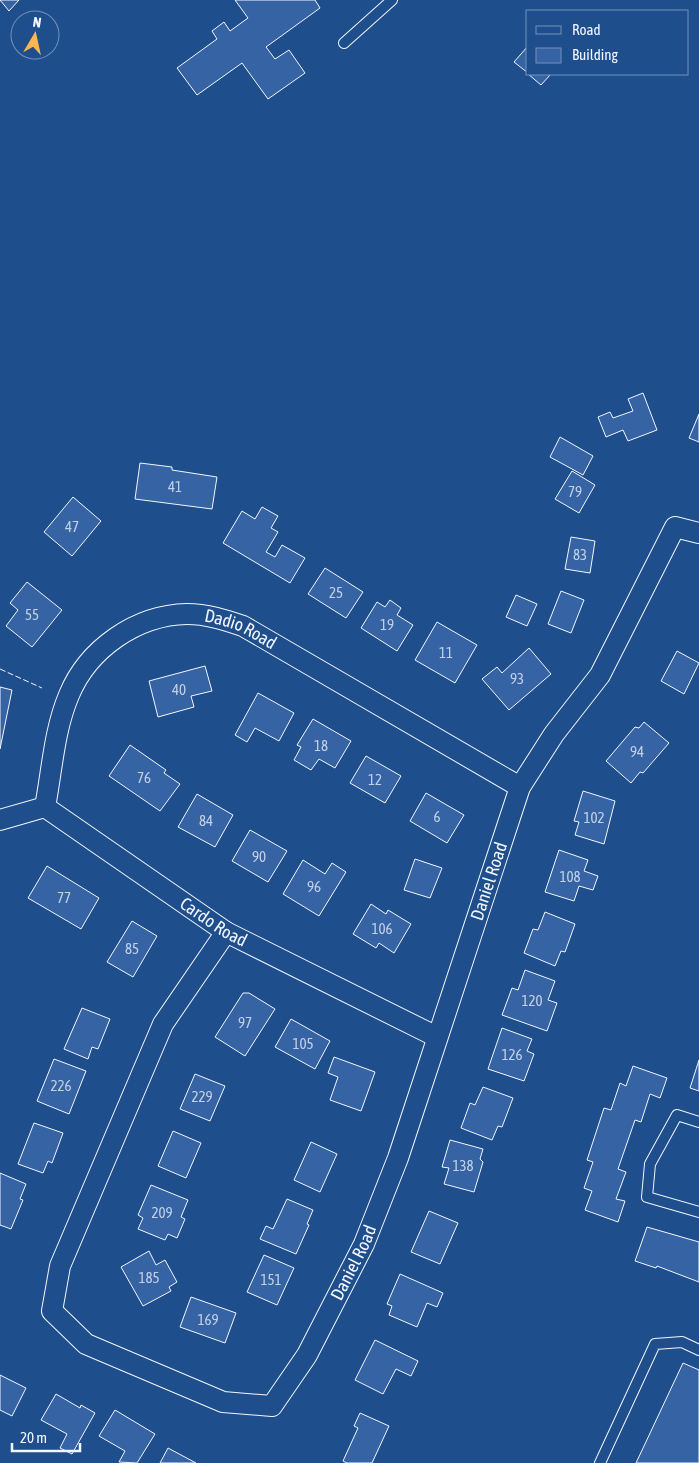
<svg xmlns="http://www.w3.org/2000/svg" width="699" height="1463" viewBox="0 0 699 1463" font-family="'Asap Condensed',sans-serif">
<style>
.building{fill:#3563a3;stroke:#f2f6ff}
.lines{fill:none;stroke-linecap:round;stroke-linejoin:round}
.lane-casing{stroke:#f2f6ff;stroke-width:12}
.street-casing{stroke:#f2f6ff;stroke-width:22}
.lane{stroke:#1f4e8c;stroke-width:10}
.street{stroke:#1f4e8c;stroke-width:20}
.fence{stroke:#f2f6ff;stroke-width:1;stroke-dasharray:6 2.5;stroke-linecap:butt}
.labels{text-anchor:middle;stroke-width:4;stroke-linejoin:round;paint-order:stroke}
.number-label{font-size:15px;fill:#c3d1e8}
.street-label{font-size:18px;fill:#f2f6ff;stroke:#1f4e8c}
</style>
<rect width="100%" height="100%" fill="#1f4e8c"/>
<g class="building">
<polygon points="0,0 19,0 9,11"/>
<polygon points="235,0 315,0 320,8 266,47 275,59 289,50 305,73 268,99 242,63 197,95 177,68 217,39 212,31 224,22 230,31 248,18"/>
<polygon points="528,46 528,73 514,62"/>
<polygon points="528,74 551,74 541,85"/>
<polygon points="643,393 657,430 628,441 623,430 606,437 598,417 610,412 613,418 633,411 628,399"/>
<polygon points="699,414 699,442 689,438"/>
<polygon points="560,437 593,456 583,475 550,457"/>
<polygon points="140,463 172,467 172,470 217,477 212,509 135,499"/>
<polygon points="572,471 595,485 579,513 555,499"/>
<polygon points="73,497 101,521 72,556 44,532"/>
<polygon points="262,507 278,516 271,528 278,532 266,552 275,557 282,545 305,558 290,583 223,543 242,511 255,519"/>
<polygon points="571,537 595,541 590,573 565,569"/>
<polygon points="325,568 363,592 346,618 308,594"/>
<polygon points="27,582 62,610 32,647 6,626 18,610 10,603"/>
<polygon points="561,591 584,600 571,633 548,624"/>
<polygon points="516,595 537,604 527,626 506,617"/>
<polygon points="390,600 401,608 397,615 413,625 397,651 361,628 377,602 385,607"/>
<polygon points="437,622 477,645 455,683 415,660"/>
<polygon points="529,648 551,674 509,710 482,679 497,667 502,673"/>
<polygon points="677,651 699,663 684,694 661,681"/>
<polygon points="205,666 212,691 191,696 194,707 158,717 149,681"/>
<polygon points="0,687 12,690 0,749"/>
<polygon points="258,693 294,713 279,741 255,728 247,742 235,735"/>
<polygon points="313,719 351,741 335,768 319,759 311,770 294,760 301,747 297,745"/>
<polygon points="644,722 669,743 643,773 640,772 631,783 606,761 635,727 639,728"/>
<polygon points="130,745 166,770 164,773 180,784 160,811 109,776"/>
<polygon points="366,756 401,776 385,803 350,783"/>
<polygon points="583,791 615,801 604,844 575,835 579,822 574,821"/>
<polygon points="426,793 464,815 447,843 410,821"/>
<polygon points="197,794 233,815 215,847 178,827"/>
<polygon points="250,830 287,851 268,882 232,861"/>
<polygon points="559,850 588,860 584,871 598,876 593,890 579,886 574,901 545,892"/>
<polygon points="415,859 442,868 430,898 404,890"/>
<polygon points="303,860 325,874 332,863 346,872 319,916 283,894"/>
<polygon points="47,866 99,898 81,929 28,898"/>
<polygon points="371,904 386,914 388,910 411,924 394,953 379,943 376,948 353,934"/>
<polygon points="545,912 575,924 565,952 561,951 555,966 524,953 533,929 538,930"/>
<polygon points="132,921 157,936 133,977 107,962"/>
<polygon points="525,970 555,981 548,1000 557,1003 547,1031 502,1015 512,988 518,990"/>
<polygon points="243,993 249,993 275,1009 245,1056 215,1037"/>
<polygon points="82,1008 110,1019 98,1049 92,1047 88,1059 64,1049"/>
<polygon points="291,1019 330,1041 315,1069 275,1047"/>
<polygon points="502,1028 532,1039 527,1051 534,1054 524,1081 488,1069"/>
<polygon points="334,1057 375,1072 361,1111 330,1100 338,1077 328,1073"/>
<polygon points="54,1059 86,1071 69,1114 37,1101"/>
<polygon points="699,1060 699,1091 690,1088"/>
<polygon points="633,1066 667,1078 660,1098 650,1094 641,1122 635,1120 618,1169 626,1172 616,1199 625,1201 618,1222 585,1210 592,1191 584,1188 593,1162 587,1160 604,1108 611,1110 620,1083 626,1086"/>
<polygon points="195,1074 225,1086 210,1121 180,1109"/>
<polygon points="483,1087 513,1098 502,1127 498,1126 492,1140 461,1128 470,1103 475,1105"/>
<polygon points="34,1123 63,1133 52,1163 48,1161 43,1173 18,1164"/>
<polygon points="173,1131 201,1143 186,1178 158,1166"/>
<polygon points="450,1140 483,1149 480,1159 483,1162 474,1192 444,1184 449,1168 442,1167"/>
<polygon points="311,1142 337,1154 320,1192 294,1180"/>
<polygon points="0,1173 26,1184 20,1199 23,1200 11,1229 0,1225"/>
<polygon points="151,1185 188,1200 181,1217 185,1219 177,1238 168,1234 165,1240 138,1229 143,1218 138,1215"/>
<polygon points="287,1199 313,1210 307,1224 309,1225 296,1254 260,1239 266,1226 273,1229"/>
<polygon points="429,1211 458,1223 440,1264 411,1252"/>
<polygon points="647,1227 699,1242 699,1282 657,1266 656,1268 635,1261"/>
<polygon points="149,1251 156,1265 165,1260 177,1282 169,1287 171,1291 143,1306 121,1267"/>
<polygon points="264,1255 294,1268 277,1305 247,1292"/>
<polygon points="400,1274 443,1293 437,1307 427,1303 417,1327 389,1315 392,1306 387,1304"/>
<polygon points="191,1297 236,1313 225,1343 180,1327"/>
<polygon points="375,1340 418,1361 411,1376 396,1369 383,1394 355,1380"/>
<polygon points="683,1363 699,1370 699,1463 636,1463"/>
<polygon points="0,1375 26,1388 12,1416 0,1410"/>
<polygon points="56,1394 80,1408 81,1405 95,1413 72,1454 60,1448 67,1434 41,1420"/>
<polygon points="115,1410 155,1434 137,1463 119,1462 125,1451 99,1436"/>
<polygon points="360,1413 389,1426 372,1463 347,1463 343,1461 358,1428 354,1426"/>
<polygon points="168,1448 196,1463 160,1463"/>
</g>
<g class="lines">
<defs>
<g id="lane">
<polyline points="344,43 392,0"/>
<polyline points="699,1122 677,1115 650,1164 647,1197 699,1212"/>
<polyline points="600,1463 655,1344 682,1342 699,1350"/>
</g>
<g id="street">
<path id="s1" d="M45,807C52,771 54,730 69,695C88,649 136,615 187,614C207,614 225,620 243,626L520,787"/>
<path id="s2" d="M0,820L45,807L226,932L437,1037"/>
<path id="s3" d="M226,932L163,1024L60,1266L52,1311L86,1344L223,1402L272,1406L307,1355L364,1244L398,1158L520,787L554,734L600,675L675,527L699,533"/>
</g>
</defs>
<use href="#lane" class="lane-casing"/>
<use href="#street" class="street-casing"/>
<use href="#lane" class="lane"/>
<use href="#street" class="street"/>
<polyline class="fence" points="0,669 42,688"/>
</g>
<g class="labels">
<g class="number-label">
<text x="175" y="492">41</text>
<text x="575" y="497">79</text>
<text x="72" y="532">47</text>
<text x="580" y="560">83</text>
<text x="336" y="598">25</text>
<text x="32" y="620">55</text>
<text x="387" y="630">19</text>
<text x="446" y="658">11</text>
<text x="517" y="684">93</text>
<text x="179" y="695">40</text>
<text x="321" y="751">18</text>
<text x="637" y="757">94</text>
<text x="144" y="783">76</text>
<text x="375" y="785">12</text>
<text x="437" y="822">6</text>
<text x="594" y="823">102</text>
<text x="206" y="826">84</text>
<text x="259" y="862">90</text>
<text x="570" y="882">108</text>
<text x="314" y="892">96</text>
<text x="64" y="903">77</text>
<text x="382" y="934">106</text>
<text x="132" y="954">85</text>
<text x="532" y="1006">120</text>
<text x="245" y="1028">97</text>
<text x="303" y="1049">105</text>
<text x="512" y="1060">126</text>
<text x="61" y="1091">226</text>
<text x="202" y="1102">229</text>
<text x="463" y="1171">138</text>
<text x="162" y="1218">209</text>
<text x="149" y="1283">185</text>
<text x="271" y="1285">151</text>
<text x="208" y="1325">169</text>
</g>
<g class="street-label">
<text dy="6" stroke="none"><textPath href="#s1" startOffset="322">Dadio Road</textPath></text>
<text dy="6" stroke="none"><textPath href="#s3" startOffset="1236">Daniel Road</textPath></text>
<text dy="6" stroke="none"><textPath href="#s2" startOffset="251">Cardo Road</textPath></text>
<text dy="6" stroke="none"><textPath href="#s3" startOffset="831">Daniel Road</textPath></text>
</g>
</g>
<rect x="526" y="10" width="162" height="65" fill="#1f4e8c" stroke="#7391ba"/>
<rect x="536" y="26" width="25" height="8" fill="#1f4e8c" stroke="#7391ba"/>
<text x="572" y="35" font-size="15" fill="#f2f6ff">Road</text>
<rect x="536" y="48" width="25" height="15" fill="#3563a3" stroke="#7391ba"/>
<text x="572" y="60" font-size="15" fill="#f2f6ff">Building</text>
<g transform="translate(35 35) rotate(9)"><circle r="24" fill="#1f4e8c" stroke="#7391ba"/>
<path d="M0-4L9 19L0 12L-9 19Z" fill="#ffb74d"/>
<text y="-8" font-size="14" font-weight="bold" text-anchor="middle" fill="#f2f6ff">N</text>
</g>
<path d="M12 1443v8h68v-8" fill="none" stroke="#f2f6ff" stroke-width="2.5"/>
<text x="20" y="1443" font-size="15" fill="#f2f6ff" stroke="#1f4e8c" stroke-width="4" paint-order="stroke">20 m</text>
</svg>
